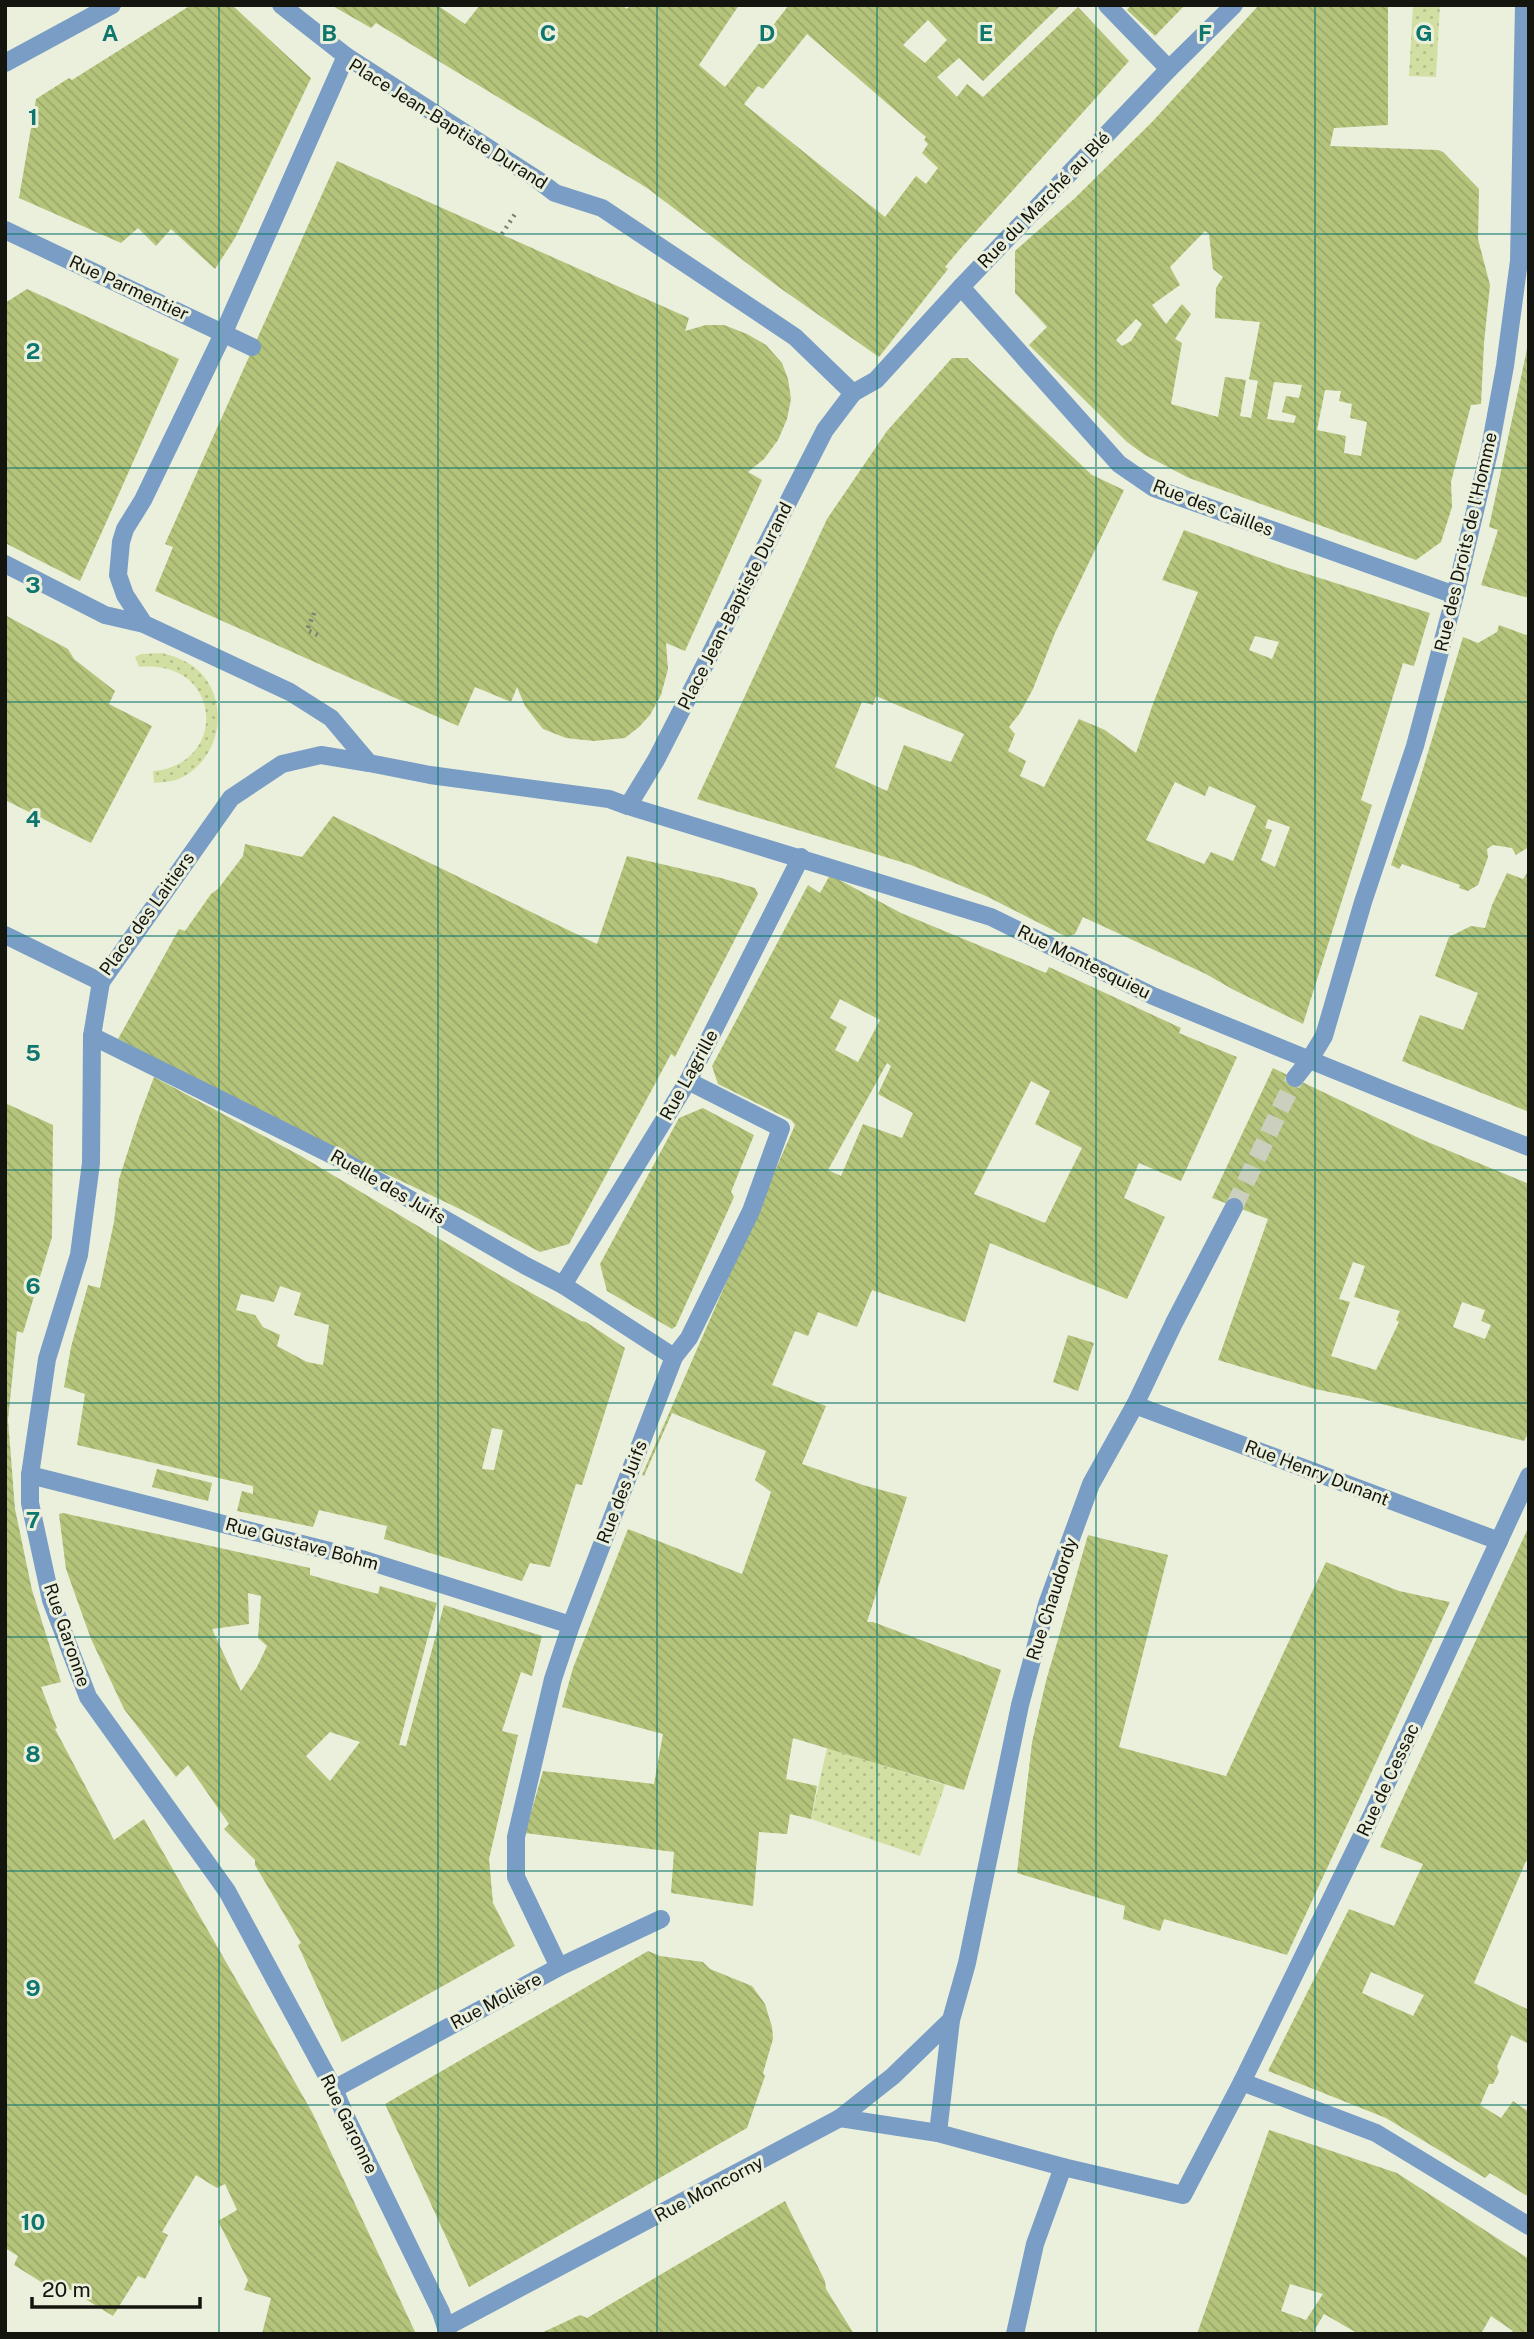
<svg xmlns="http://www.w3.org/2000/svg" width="1534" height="2339" viewBox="0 0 1534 2339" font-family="'Public Sans',sans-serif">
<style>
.grass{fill:url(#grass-dots)}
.building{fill:url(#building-back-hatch);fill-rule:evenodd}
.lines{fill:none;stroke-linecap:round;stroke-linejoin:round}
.street-tunnel{stroke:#cbcfbe;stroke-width:18;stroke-dasharray:18 9;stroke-linecap:butt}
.path{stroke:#7a7d71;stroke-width:4.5;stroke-dasharray:2 5;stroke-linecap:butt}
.lane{stroke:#7a9dc5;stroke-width:18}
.street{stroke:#7a9dc5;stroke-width:18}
.grid{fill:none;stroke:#0f766e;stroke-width:2;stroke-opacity:0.55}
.labels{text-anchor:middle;stroke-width:6;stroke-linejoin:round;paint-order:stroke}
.street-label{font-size:18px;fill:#14150f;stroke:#ebf0dd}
.grid-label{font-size:23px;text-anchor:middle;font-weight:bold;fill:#0f766e;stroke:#ebf0dd;stroke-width:6;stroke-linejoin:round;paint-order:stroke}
</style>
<defs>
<pattern id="grass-dots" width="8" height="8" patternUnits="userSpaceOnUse" patternTransform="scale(1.75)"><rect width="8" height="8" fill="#d1e0a2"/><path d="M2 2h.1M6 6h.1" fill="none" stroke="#b3bf8a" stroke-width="1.8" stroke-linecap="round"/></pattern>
<pattern id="building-back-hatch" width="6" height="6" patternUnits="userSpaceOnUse" patternTransform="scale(1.75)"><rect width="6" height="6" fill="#b4c47b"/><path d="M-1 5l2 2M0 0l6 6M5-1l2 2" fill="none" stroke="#9aa869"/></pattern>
</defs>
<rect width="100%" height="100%" fill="#ebf0dd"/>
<g class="grass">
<polygon points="1413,5 1440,5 1436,77 1409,76"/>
<path d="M162,653C176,657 189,661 200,672C232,705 219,764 176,780C169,782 161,782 154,783L153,771C228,765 224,659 139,667L135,657L141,654Z"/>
<polygon points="827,1748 945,1785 920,1856 811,1819"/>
</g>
<g class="building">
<polygon points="191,5 232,5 311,78 235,238 215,269 171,229 156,246 138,228 121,243 19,198 36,99 69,78 72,80"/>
<path d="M331,5H437L465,24L480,5H622L627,9L630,5H739L699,65L725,87L789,5H1057L1059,7L983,81L959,58L937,77L957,97L967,84L983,97L1078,7L1129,61L960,249L945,267L948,269L879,357L780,288L647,188L376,23L371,28ZM928,20L947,40L925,63L903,45ZM807,34L926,137L924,140L928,144L922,153L938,168L926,184L916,176L885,217L744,104L758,86L763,89Z"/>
<polygon points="1131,5 1185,5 1155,36 1127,10"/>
<path d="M1259,5H1388V125L1334,128L1330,146L1438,150L1443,152L1479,189L1478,239L1490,285L1484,343L1481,404L1471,405L1451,482L1452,507L1441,542L1416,560L1189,478L1145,455L1127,442L1029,345L1047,327L1015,293V251L1075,198L1153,121ZM1205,231L1209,234L1213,269L1223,277L1216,288L1215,318L1260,322L1249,379L1258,381L1251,418L1240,416L1246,380L1225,377L1218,417L1171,404L1182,343L1175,339L1191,314L1182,304L1166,324L1152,305L1180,285L1170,267ZM1136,319L1142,324L1131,341L1122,346L1116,340ZM1274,382L1302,385L1299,398L1286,396L1282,412L1296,416L1294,423L1267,419ZM1325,390L1341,391L1339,401L1352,404L1350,418L1367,422L1361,456L1344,453L1346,436L1317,430Z"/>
<polygon points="337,161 689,318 685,331 706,325 724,325 747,334 766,345 782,363 788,379 791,399 787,419 778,440 764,459 748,472 762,480 685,651 666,643 668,669 661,695 650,715 639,727 625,738 594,741 566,738 543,729 525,706 517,687 511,702 475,687 458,726 155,591 173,547 165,544"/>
<polygon points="27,289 179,359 80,581 5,543 5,303"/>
<polygon points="1527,349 1529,350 1529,598 1481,585 1498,530 1489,527"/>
<path d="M952,358H967L1092,475L1124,490L1055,633L1033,689L1020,713L1009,727L1015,734L1008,751L1026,761L1020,776L1044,787L1079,719L1105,730L1136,753L1154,701L1198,592L1162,580L1184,530L1285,567L1430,613L1414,666L1403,663L1390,706L1361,800L1372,805L1303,1024L1232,989L1206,974L1083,917L1075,934L1067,937L986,896L911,865L697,799L827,519L887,431ZM1255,636L1279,642L1272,659L1249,650ZM876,696L964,734L951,762L904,745L887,791L835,767L862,702L873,705ZM1175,782L1205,796L1209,786L1256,806L1233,861L1211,852L1204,864L1146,840ZM1268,819L1290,827L1275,867L1261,860L1272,830L1265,828Z"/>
<polygon points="5,615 68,649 74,659 115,691 109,704 152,726 91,843 5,800"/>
<polygon points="1499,625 1529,636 1529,847 1516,855 1512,848 1493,845 1487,849 1488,857 1478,885 1468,891 1459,888 1460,885 1402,864 1399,869 1391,865 1416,792 1463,637 1478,643 1497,632"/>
<polygon points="333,816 597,944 627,856 721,878 755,888 758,894 675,1057 671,1054 569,1244 540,1252 464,1211 334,1149 118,1039 179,929 185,931 211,894 218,889 243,856 245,844 302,857"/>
<polygon points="1529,870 1529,1112 1402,1061 1420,1015 1463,1030 1478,993 1435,976 1449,937 1471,926 1485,928 1492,905 1507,873 1523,879"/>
<path d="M830,875L901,913L1046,973L1049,967L1181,1028L1179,1033L1237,1057L1181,1181L1139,1163L1124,1198L1165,1217L1127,1299L990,1243L965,1322L872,1290L857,1327L818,1312L808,1336L795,1331L772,1385L826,1406L802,1464L863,1485L907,1497L867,1622H873L1001,1670L964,1790L793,1738L786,1779L817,1786L811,1819L790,1814L787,1834L759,1832L753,1906L671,1893L674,1852L525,1833L543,1771L654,1784L663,1734L562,1707L573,1668L628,1529L742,1574L771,1492L755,1480L766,1451L672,1413L644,1476L642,1475L795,1125L791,1120L718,1084L712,1066L808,885L820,893ZM840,999L880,1020L858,1062L835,1050L847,1027L830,1018ZM887,1063L891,1066L878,1094L913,1113L902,1138L863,1124L841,1176L828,1170ZM1031,1081L1050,1091L1035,1124L1082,1148L1045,1223L974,1194Z"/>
<path d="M1273,1068L1423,1140L1529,1184V1432L1524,1441L1363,1399L1315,1389L1218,1360L1268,1219L1212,1198ZM1353,1262L1365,1266L1354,1297L1400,1311L1396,1320L1399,1322L1376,1370L1331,1356L1350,1302L1339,1299ZM1462,1302L1485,1310L1481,1321L1491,1325L1485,1339L1453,1327Z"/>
<path d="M154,1077L301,1156L498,1274L581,1321L586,1322L625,1348L582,1485L576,1484L550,1567L530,1563L522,1581L384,1539L387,1526L319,1510L313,1527L237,1511L242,1491L253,1494V1486L77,1445L85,1394L64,1387L71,1347L88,1285L100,1288L101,1283L114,1222L119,1179L139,1117ZM280,1286L301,1293L294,1315L329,1325L323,1365L307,1362L277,1346L280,1335L263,1327L255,1315L236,1310L241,1294L274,1302ZM492,1428L503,1430L494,1470L482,1469Z"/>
<polygon points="5,1103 53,1125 52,1237 23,1333 17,1331 8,1420 15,1509 32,1590 61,1682 41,1687 57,1728 55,1729 114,1840 144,1819 312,2112 416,2334 262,2334 271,2298 244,2290 248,2280 218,2221 237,2210 225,2184 217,2188 196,2175 162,2232 168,2235 145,2279 138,2276 113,2316 59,2283 54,2290 14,2265 18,2256 5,2248"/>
<polygon points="703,1108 754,1135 731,1192 734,1197 676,1326 672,1329 607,1291 600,1264 679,1118"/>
<polygon points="1068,1335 1094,1343 1078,1391 1053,1382"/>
<polygon points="157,1469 212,1483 208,1501 152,1487"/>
<path d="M63,1513L310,1568V1575L378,1594L380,1586L437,1603L399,1745L406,1746L444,1605L542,1636L532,1676L521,1672L502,1731L518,1735L489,1859L493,1903L515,1946L342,2042L298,1945L301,1943L255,1865V1860L224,1829L229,1824L188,1765L176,1777L124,1709L91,1639L66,1569L59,1514ZM248,1593L261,1596L258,1638L267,1646L257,1667L241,1691L212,1629L249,1624ZM330,1732L360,1742L330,1781L306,1756Z"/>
<path d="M1529,1526V1793L1527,1796L1529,1797V1862L1526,1861L1474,1983L1529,2010V2044L1511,2035L1497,2066L1499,2072L1493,2084H1489L1480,2105L1501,2118L1513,2101L1529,2112V2197L1490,2173L1485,2178L1386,2118L1268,2071L1349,1909L1394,1926L1423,1864L1380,1847ZM1371,1972L1424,1995L1413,2016L1362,1993Z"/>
<polygon points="1088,1535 1168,1555 1119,1747 1226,1776 1326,1562 1399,1591 1450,1602 1287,1955 1164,1919 1160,1931 1123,1919 1125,1906 1017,1873 1032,1742 1046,1681"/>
<polygon points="648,1951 660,1956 703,1962 710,1969 752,1986 765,2004 772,2027 773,2039 763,2073 765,2076 747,2128 469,2287 385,2104"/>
<path d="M1269,2130L1397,2173L1529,2259V2334H1511L1513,2331L1491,2316L1481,2334H1359L1324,2314L1312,2334L1300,2331L1298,2334H1197ZM1290,2284L1323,2294L1306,2320L1281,2311Z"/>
<polygon points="785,2201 825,2281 826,2289 854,2334 539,2334 580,2315 587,2318"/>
</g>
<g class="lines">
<polyline class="street-tunnel" points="1234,1207 1295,1078"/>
<g class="path">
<polyline points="502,234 517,211"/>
<polyline points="314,613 307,630 318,635"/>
</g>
<polyline class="lane" points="559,1967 516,1877 516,1837 553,1679 571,1625 674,1357 689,1338 751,1211 781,1128 688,1081"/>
<g class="street">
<polyline points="281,5 346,56"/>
<polyline points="1107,5 1169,69"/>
<polyline points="5,63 112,5"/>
<polyline points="5,230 252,347"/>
<polyline points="961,287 1119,464 1154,488 1455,595"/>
<polyline points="853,393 876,380 961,287 1169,69 1234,5"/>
<polyline points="5,564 105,615 144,624 290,692 331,718 369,763 430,775 609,799 628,806 656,760 825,430 853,393 795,337 602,208 555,193 538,180 346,56 224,332 143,500 125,529 121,542 118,575 125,595 144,624"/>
<polyline points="369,763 321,755 282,764 231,798 101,982 92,1036 91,1163 79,1255 47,1359 30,1475 30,1503 51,1600 88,1697 227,1891 334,2089 345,2115 441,2312 448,2334"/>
<polyline points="628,806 991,917 1153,996 1391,1093 1529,1147"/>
<polyline points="5,935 101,982"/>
<polyline points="92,1036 340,1159 526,1266 563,1285 674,1357"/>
<polyline points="1295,1078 1310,1059 1324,1036 1363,902 1415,746 1455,595 1490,448 1505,366 1519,261 1524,5"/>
<polyline points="1234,1207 1174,1323 1135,1405 1091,1484 1047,1604 1020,1705 967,1963 951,2020 938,2133 1063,2167 1183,2195 1242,2082 1372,1815 1529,1476"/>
<polyline points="563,1285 688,1081 801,857"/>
<polyline points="1135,1405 1499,1541"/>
<polyline points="30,1475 365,1560 571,1625"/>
<polyline points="1242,2082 1376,2133 1529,2226"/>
<polyline points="334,2089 559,1967 661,1919"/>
<polyline points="840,2118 938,2133"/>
<polyline points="446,2327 840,2118 893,2076 951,2020"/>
<polyline points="1015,2334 1035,2244 1063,2167"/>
</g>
</g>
<path class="grid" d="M219,5V2334M438,5V2334M657,5V2334M877,5V2334M1096,5V2334M1315,5V2334M5,234H1529M5,468H1529M5,702H1529M5,936H1529M5,1170H1529M5,1403H1529M5,1637H1529M5,1871H1529M5,2105H1529"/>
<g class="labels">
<g class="street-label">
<text transform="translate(448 124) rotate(32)" y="6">Place Jean-Baptiste Durand</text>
<text transform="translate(1044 200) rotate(-46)" y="6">Rue du Marché au Blé</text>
<text transform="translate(129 288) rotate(25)" y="6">Rue Parmentier</text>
<text transform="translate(1213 508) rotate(21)" y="6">Rue des Cailles</text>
<text transform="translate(1466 542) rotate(-77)" y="6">Rue des Droits de l'Homme</text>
<text transform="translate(735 606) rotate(-63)" y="6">Place Jean-Baptiste Durand</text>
<text transform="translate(147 914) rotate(-54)" y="6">Place des Laitiers</text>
<text transform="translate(1084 962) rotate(26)" y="6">Rue Montesquieu</text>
<text transform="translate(689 1075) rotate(-61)" y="6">Rue Lagrille</text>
<text transform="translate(388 1187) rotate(30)" y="6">Ruelle des Juifs</text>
<text transform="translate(1317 1473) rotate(21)" y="6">Rue Henry Dunant</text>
<text transform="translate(622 1492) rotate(-69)" y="6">Rue des Juifs</text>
<text transform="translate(302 1544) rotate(15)" y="6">Rue Gustave Bohm</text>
<text transform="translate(1052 1599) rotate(-72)" y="6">Rue Chaudordy</text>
<text transform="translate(67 1635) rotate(71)" y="6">Rue Garonne</text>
<text transform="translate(1388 1780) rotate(-65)" y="6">Rue de Cessac</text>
<text transform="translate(496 2001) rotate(-28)" y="6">Rue Molière</text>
<text transform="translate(349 2124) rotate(64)" y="6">Rue Garonne</text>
<text transform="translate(709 2189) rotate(-28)" y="6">Rue Moncorny</text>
</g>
</g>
<g class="grid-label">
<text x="110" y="41">A</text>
<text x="329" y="41">B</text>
<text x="548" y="41">C</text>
<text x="767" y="41">D</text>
<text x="986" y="41">E</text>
<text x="1205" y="41">F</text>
<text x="1424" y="41">G</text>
<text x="33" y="125">1</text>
<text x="33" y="359">2</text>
<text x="33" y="593">3</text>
<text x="33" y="827">4</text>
<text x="33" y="1061">5</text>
<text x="33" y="1294">6</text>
<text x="33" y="1528">7</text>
<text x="33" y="1762">8</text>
<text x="33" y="1996">9</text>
<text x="33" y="2230">10</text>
</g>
<rect width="1534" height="2339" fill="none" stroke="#14150f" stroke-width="14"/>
<path d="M32 2297v10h168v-10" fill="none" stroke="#14150f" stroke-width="3.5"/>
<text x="42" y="2297" font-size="21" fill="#14150f" stroke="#ebf0dd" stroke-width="5" paint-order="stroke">20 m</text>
</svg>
